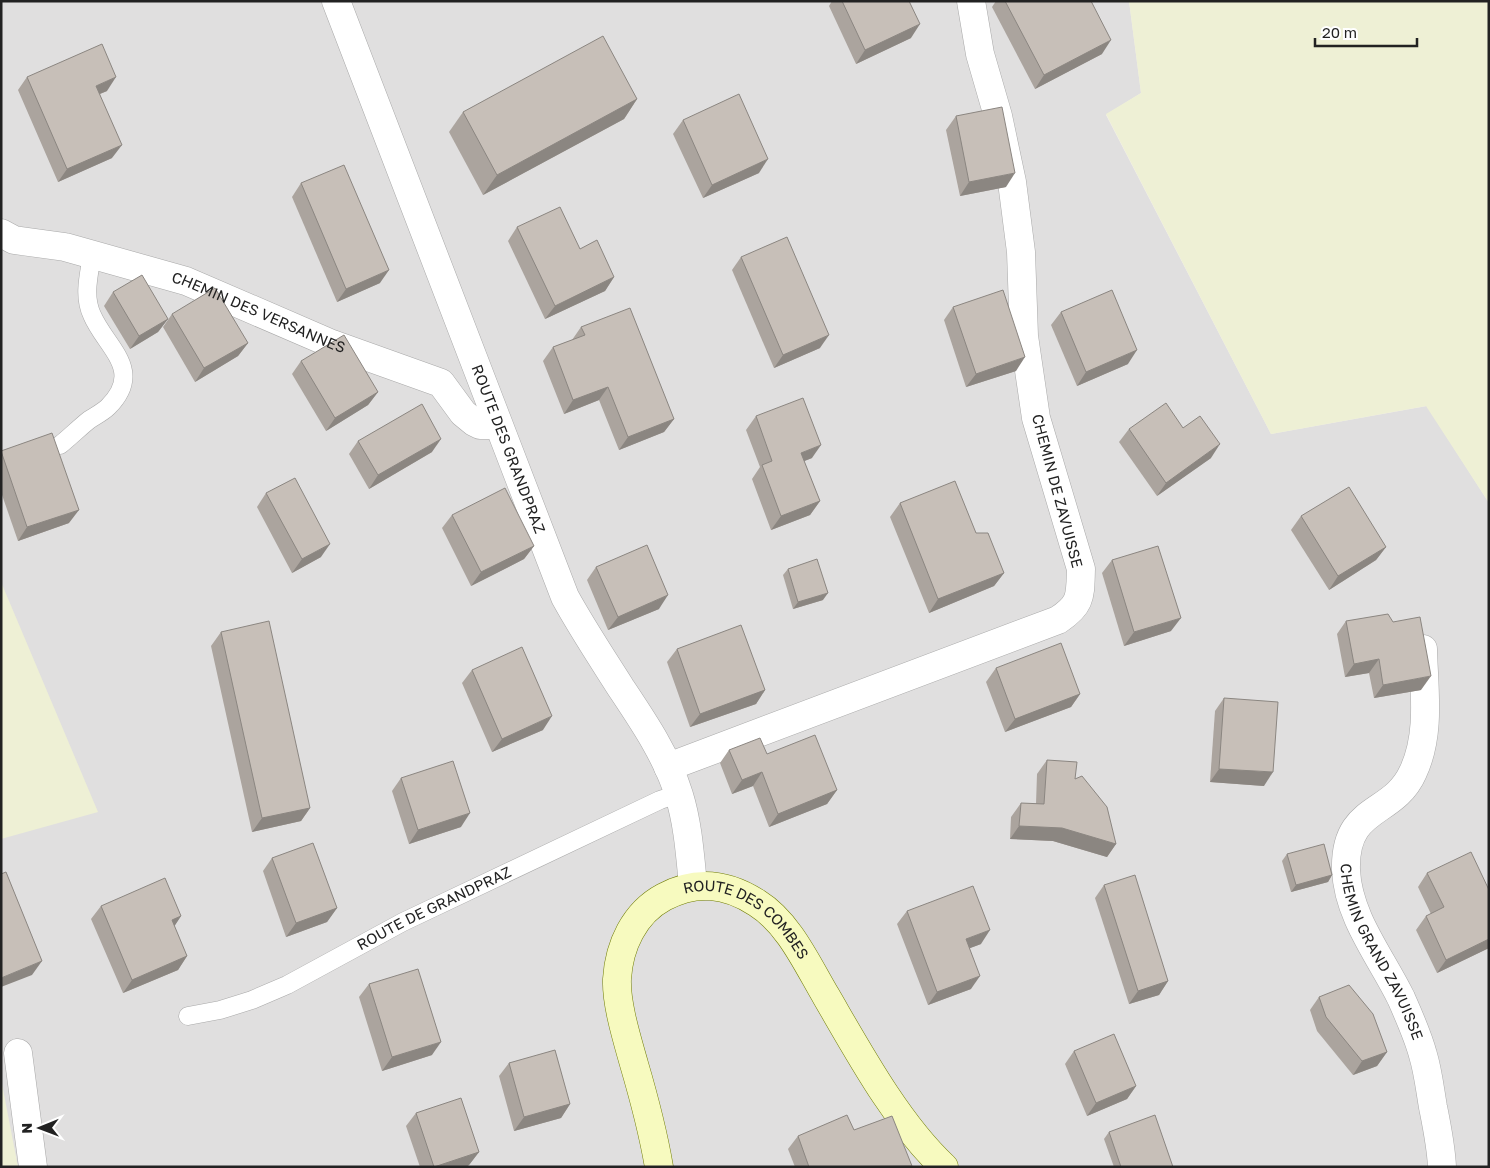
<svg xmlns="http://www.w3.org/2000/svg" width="1490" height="1168" viewBox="0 0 1490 1168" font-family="'Golos Text',sans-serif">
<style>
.residential{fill:#e0dfdf}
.farmland{fill:#eef0d5}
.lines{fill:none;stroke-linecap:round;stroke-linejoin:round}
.lane-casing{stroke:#a9a9a9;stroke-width:19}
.street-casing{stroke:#a9a9a9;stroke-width:29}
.secondary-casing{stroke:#707d05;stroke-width:29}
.lane{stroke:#fff;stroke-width:18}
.street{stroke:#fff;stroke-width:28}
.secondary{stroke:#f7fabf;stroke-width:28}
.wall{fill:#aba49e}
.shaded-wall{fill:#8b8681}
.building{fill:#c7bfb8;stroke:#8b8681}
.labels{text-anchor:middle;stroke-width:4;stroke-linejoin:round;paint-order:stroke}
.street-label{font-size:15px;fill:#222;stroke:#fff}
</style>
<rect width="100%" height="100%" fill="#f2efe9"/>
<polygon class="residential" points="1,1 1129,1 1141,93 1106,115 1271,434 1427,406 1489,503 1489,1167 1,1167"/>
<g class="farmland">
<polygon points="1129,1 1489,1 1489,503 1426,406 1271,434 1106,114 1141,93"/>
<polygon points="1,582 98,812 1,839"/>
<polygon points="1,1079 18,1167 1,1167"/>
</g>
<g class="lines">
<defs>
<g id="lane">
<path d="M60,445C70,437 79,428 89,420C95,416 103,412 108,407C145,370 106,348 92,315C83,296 89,275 92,255"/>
<path id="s1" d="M188,1016L220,1010L252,1000L287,985L403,922L660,800L678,794"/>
</g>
<g id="street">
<path id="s2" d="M336,1L565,597C582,628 602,658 621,688C643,721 667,756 679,795C688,824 690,855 693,885"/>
<path id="s3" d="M1,233L14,240L65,247L186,281L332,344L441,383L463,413L474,422L480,425H487L497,422"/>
<path id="s4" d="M1423,649C1424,690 1431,734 1413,772C1393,817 1344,804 1346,870C1348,917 1381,957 1401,998C1409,1016 1418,1036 1423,1055C1428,1071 1430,1090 1433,1107C1437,1127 1441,1146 1442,1167"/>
<path d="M668,767L1058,620C1082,604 1080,596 1081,569L1036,418L1024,336L1021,252L1012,182L998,116L980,54L971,1"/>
<polyline points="18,1053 33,1167"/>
</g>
<g id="secondary">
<path id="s5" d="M659,1167C653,1132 644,1098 634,1064C627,1039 616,1004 617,979C619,946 634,913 664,897C696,880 726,883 757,903C789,923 807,964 826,996C858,1051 897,1123 944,1167"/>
</g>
</defs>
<use href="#lane" class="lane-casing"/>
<use href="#street" class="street-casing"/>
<use href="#secondary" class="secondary-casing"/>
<use href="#lane" class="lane"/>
<use href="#street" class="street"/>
<use href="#secondary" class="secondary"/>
</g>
<g class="wall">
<polygon points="832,1 909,1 911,38 856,64 829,6"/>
<polygon points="996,1 1091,1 1102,54 1035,89 992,7"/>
<polygon points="27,77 107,91 100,94 112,158 58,182 18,90"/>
<polygon points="637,99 624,119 483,195 449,132 463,112"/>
<polygon points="956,116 1006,187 960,196 946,130"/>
<polygon points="683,120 759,173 703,198 673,134"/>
<polygon points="301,183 380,283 337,302 292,197"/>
<polygon points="517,227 580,249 614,277 605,291 545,319 508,241"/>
<polygon points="741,257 820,348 774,368 732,270"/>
<polygon points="113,292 168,319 158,332 130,349 104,306"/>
<polygon points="953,307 1016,371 966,387 944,320"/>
<polygon points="1061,312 1128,364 1077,386 1051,325"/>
<polygon points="172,314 248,343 238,356 195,382 163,327"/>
<polygon points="581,327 674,419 664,432 619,450 599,400 564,414 543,361 553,347 572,340"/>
<polygon points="301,361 378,392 368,405 326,431 292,374"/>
<polygon points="756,416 812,458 804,461 820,501 810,515 771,530 752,479 760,467 746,430"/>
<polygon points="1183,428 1211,458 1157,496 1119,442 1129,429"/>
<polygon points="358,441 432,452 369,489 349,454"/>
<polygon points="1,451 69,523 18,541 1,492"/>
<polygon points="266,493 321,557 292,573 257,507"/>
<polygon points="900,503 976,533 1004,573 994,586 929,613 890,517"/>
<polygon points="452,515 534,546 524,559 471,586 442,528"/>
<polygon points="1301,516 1386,547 1376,560 1329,590 1291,530"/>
<polygon points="1112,560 1171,631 1124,646 1102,573"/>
<polygon points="596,567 659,609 608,630 587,580"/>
<polygon points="788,569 823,600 793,609 783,575"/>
<polygon points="1346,621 1421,690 1374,698 1369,673 1345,677 1337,634"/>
<polygon points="221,632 310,808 301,821 252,832 211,646"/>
<polygon points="677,649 765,690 756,704 690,727 667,662"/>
<polygon points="996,668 1080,694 1071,707 1005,732 986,682"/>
<polygon points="472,670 543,730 492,752 462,683"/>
<polygon points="1224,698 1264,786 1210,782 1215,711"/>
<polygon points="729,750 767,754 837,790 827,804 769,827 753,786 732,794 720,763"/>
<polygon points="1047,760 1075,779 1116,844 1107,857 1053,841 1010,839 1011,817 1021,803 1036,804 1037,774"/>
<polygon points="401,778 461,827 409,844 392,791"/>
<polygon points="1287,854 1332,875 1328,882 1291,892 1282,861"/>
<polygon points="272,858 337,908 327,922 286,937 263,871"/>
<polygon points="1427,873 1489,890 1489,948 1437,973 1416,930 1426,916 1431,914 1418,887"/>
<polygon points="1104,885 1168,981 1159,995 1129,1004 1095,898"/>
<polygon points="101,906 181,916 174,926 187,956 178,970 123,993 91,919"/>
<polygon points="907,911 981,944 970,948 971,989 928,1005 897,924"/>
<polygon points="369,984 432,1055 382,1071 359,997"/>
<polygon points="1319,997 1387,1052 1377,1066 1353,1075 1317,1031 1310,1010"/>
<polygon points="1074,1051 1136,1086 1127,1099 1087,1116 1065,1064"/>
<polygon points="509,1063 570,1104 561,1118 514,1131 499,1076"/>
<polygon points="416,1113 479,1152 469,1165 466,1167 420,1167 406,1126"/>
<polygon points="854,1130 912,1166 795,1167 788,1149 798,1136"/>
<polygon points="1109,1132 1173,1167 1114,1167 1104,1139"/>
</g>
<g class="shaded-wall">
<polygon points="920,24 911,38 856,64 865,50"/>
<polygon points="1111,40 1102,54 1035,89 1044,75"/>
<polygon points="116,77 107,91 87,99 96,86"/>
<polygon points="637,99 624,119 483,195 497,175"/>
<polygon points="122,145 112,158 58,182 67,169"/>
<polygon points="768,159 759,173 703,198 712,185"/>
<polygon points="1015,173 1006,187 960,196 969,182"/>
<polygon points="389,270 380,283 337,302 346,289"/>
<polygon points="614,277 605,291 545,319 555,306"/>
<polygon points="168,319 158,332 130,349 139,336"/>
<polygon points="829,335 820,348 774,368 783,355"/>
<polygon points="248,343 238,356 195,382 204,368"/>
<polygon points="1137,350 1128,364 1077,386 1086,372"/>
<polygon points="1025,357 1016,371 966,387 976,374"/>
<polygon points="608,387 599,400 564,414 573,400"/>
<polygon points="378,392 368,405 326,431 335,418"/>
<polygon points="674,419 664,432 619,450 628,437"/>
<polygon points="441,439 432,452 369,489 378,475"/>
<polygon points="1220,444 1211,458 1157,496 1166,483"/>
<polygon points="821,445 812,458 792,466 801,453"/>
<polygon points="820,501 810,515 771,530 781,516"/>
<polygon points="79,510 69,523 18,541 27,527"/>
<polygon points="330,544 321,557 292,573 302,559"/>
<polygon points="534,546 524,559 471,586 481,572"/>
<polygon points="1386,547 1376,560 1329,590 1338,576"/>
<polygon points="1004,573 994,586 929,613 938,599"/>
<polygon points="828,593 823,600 793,609 798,602"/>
<polygon points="668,595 659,609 608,630 618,617"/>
<polygon points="1181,618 1171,631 1124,646 1134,632"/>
<polygon points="1379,659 1369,673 1345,677 1354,664"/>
<polygon points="1431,676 1421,690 1374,698 1383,685"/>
<polygon points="765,690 756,704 690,727 700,714"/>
<polygon points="1080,694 1071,707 1005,732 1015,719"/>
<polygon points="552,716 543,730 492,752 502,739"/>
<polygon points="1219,769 1273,772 1264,786 1210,782"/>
<polygon points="762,772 753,786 732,794 742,780"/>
<polygon points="837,790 827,804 769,827 778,814"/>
<polygon points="310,808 301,821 252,832 262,818"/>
<polygon points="470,813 461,827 409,844 418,830"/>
<polygon points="1019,826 1062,828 1116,844 1107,857 1053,841 1010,839"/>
<polygon points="1332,875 1328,882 1291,892 1296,885"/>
<polygon points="337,908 327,922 286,937 296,923"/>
<polygon points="181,916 172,930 172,920"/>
<polygon points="990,930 981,944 957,953 966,939"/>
<polygon points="1489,939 1489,948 1437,973 1446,960"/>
<polygon points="187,956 178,970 123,993 132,980"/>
<polygon points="42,961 32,975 1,987 1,978"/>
<polygon points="980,976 971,989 928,1005 937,992"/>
<polygon points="1168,981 1159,995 1129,1004 1138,991"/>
<polygon points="441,1042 432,1055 382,1071 392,1057"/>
<polygon points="1387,1052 1377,1066 1353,1075 1362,1061"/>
<polygon points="1136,1086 1127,1099 1087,1116 1096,1103"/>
<polygon points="570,1104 561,1118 514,1131 524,1117"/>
<polygon points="479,1152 469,1165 466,1167 434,1167"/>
</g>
<g class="building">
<polygon points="842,1 909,1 920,24 865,50"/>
<polygon points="1005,1 1091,1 1111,40 1044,75"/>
<polygon points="603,36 637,99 497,175 463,112"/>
<polygon points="102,44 116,77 96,86 122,145 67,169 27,77"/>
<polygon points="739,94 768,159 712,185 683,120"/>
<polygon points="1002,107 1015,173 969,182 956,116"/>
<polygon points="344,165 389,270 346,289 301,183"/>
<polygon points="560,207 580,249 597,240 614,277 555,306 517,227"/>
<polygon points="787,237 829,335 783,355 741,257"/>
<polygon points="142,275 168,319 139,336 113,292"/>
<polygon points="215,288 248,343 204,368 172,314"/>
<polygon points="1003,290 1025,357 976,374 953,307"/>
<polygon points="1112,290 1137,350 1086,372 1061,312"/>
<polygon points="630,308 674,419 628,437 608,387 573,400 553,347 585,335 581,327"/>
<polygon points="344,335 378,392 335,418 301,361"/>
<polygon points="803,398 821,445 801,453 820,501 781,516 762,465 772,461 756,416"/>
<polygon points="1166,403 1183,428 1200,416 1220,444 1166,483 1129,429"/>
<polygon points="422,404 441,439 378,475 358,441"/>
<polygon points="52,433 79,510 27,527 1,451"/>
<polygon points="295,478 330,544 302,559 266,493"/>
<polygon points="955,481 976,533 988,533 1004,573 938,599 900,503"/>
<polygon points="1349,487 1386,547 1338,576 1301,516"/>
<polygon points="505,488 534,546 481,572 452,515"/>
<polygon points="647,545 668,595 618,617 596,567"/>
<polygon points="1158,546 1181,618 1134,632 1112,560"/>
<polygon points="817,559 828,593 798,602 788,569"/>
<polygon points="1388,614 1393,622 1420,617 1431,676 1383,685 1379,659 1354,664 1346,621"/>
<polygon points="269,621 310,808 262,818 221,632"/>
<polygon points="741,625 765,690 700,714 677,649"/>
<polygon points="1061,643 1080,694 1015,719 996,668"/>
<polygon points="522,647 552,716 502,739 472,670"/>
<polygon points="1224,698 1278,702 1273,772 1219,769"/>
<polygon points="815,735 837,790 778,814 762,772 742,780 729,750 760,738 767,754"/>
<polygon points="1047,760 1077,762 1075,779 1082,776 1107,807 1116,844 1062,828 1019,826 1021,803 1044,804"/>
<polygon points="453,761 470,813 418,830 401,778"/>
<polygon points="313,843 337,908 296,923 272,858"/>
<polygon points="1324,844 1332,875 1296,885 1287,854"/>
<polygon points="1471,852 1489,890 1489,939 1446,960 1426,916 1444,907 1427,873"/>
<polygon points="6,872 42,961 1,978 1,874"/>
<polygon points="1135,875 1168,981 1138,991 1104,885"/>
<polygon points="165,878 181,916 172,920 187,956 132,980 101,906"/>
<polygon points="973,886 990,930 966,939 980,976 937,992 907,911"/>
<polygon points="418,969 441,1042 392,1057 369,984"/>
<polygon points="1349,985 1373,1014 1387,1052 1362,1061 1326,1017 1319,997"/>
<polygon points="1114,1034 1136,1086 1096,1103 1074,1051"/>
<polygon points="555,1050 570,1104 524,1117 509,1063"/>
<polygon points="461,1098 479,1152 434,1167 416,1113"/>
<polygon points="847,1115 854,1130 892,1116 912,1166 809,1167 798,1136"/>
<polygon points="1155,1115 1173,1167 1121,1167 1109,1132"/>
</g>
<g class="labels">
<g class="street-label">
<text dy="5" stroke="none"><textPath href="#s3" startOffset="271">CHEMIN DES VERSANNES</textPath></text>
<text dy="5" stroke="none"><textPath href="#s2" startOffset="480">ROUTE DES GRANDPRAZ</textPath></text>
<text transform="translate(1057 491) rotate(75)" y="5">CHEMIN DE ZAVUISSE</text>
<text dy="5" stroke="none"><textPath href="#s1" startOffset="270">ROUTE DE GRANDPRAZ</textPath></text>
<text dy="5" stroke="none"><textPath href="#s5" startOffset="388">ROUTE DES COMBES</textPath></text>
<text dy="5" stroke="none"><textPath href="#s4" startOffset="339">CHEMIN GRAND ZAVUISSE</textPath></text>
</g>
</g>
<rect width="1490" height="1168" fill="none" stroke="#222222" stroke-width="5"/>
<g transform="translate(40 1128) rotate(269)" stroke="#ffffff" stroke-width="4" paint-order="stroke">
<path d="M0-4L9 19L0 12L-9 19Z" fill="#222222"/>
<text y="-8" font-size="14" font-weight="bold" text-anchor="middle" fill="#222222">N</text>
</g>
<path d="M1315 38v8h102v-8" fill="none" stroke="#222222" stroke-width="2.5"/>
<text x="1322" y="38" font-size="15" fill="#222222" stroke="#ffffff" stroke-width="4" paint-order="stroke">20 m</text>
</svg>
